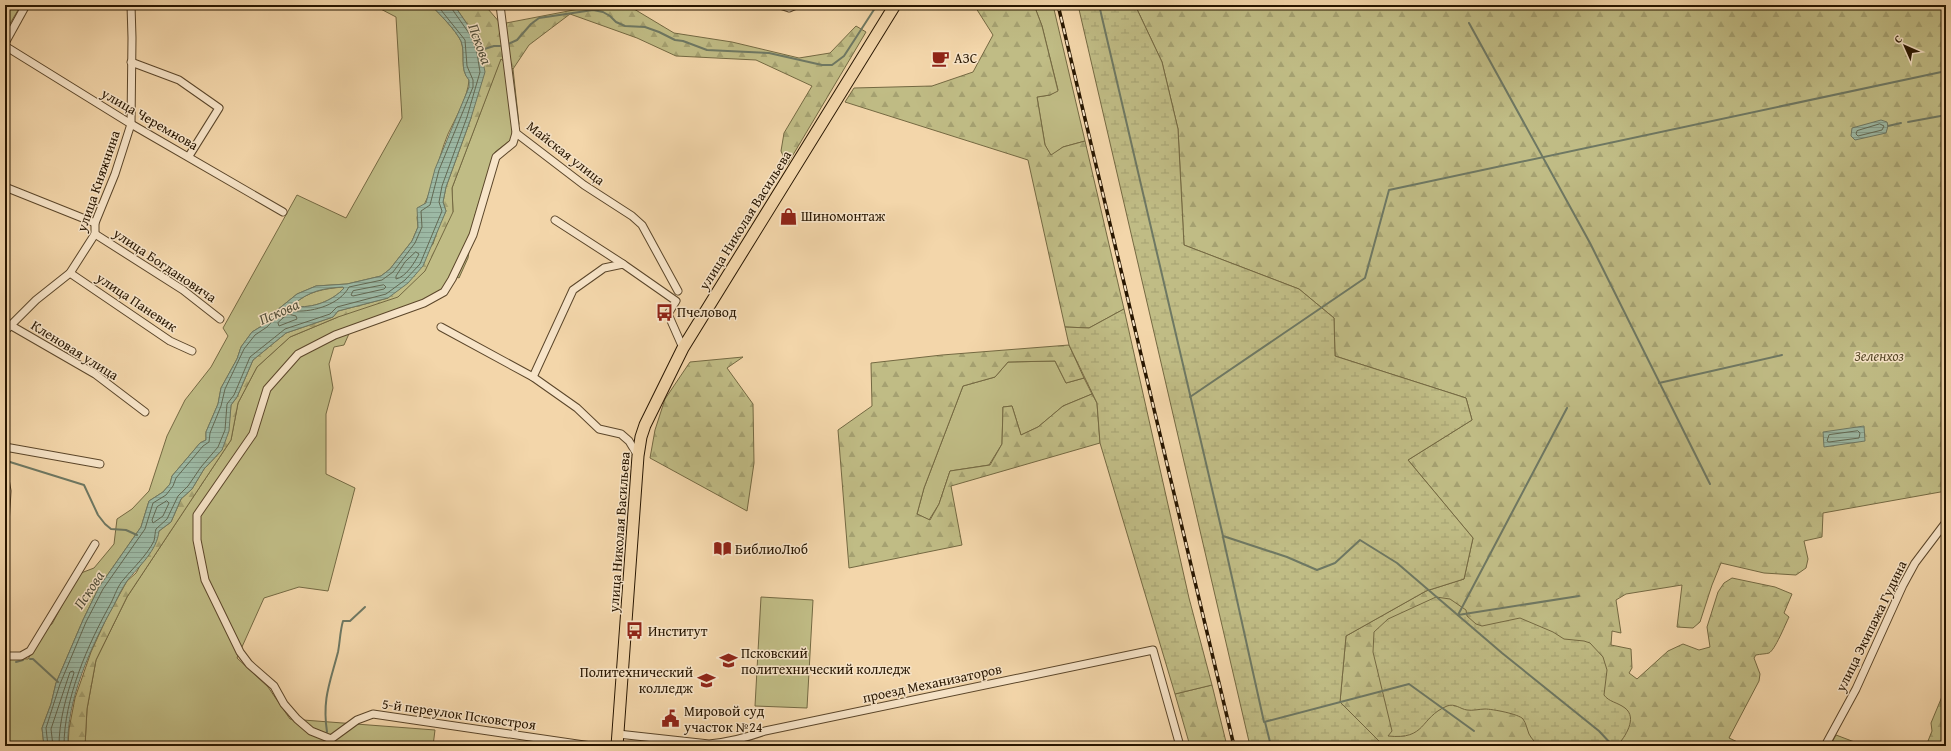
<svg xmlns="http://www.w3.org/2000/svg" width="1951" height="751" viewBox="0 0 1951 751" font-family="'Gentium Book Plus',serif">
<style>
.green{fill:#c0bc85;stroke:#746942}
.forest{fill:url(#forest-firs);stroke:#746942}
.wetland{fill:url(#wetland-marsh);stroke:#746942}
.water{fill:url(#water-rules);stroke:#6e7863;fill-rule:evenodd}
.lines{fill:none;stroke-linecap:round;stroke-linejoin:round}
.shore{stroke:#626852;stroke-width:1}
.stream{stroke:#6e7863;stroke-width:2}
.street-casing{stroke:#5b462a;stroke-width:9}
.primary-casing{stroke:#281600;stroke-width:13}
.street{stroke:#f7e4c8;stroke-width:7}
.primary{stroke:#f3d6aa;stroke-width:11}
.rail-casing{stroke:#281600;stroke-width:3.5}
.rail{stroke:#f7e4c8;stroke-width:2;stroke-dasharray:6;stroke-linecap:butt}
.labels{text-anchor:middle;stroke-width:3;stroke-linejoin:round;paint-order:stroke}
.poi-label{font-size:14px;fill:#281600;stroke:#f7e4c8;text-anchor:start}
.street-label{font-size:14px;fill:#281600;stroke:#f7e4c8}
.park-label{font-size:14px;font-style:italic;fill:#564828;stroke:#f7e4c8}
.water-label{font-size:15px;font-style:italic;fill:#514f3a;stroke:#f7e4c8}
</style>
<defs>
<pattern id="forest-firs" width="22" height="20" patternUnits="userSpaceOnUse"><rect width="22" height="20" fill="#c0bc85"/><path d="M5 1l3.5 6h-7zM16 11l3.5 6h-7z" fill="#a5a171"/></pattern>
<pattern id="wetland-marsh" width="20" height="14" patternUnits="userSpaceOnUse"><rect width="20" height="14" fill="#c0bc85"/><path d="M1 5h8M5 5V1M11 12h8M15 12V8" fill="none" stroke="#a5a171"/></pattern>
<pattern id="water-rules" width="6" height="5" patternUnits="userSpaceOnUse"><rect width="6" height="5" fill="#9cb9a5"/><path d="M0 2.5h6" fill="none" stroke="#869e8c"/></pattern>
</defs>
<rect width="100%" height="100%" fill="#f3d6aa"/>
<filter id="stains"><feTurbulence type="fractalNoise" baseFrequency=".005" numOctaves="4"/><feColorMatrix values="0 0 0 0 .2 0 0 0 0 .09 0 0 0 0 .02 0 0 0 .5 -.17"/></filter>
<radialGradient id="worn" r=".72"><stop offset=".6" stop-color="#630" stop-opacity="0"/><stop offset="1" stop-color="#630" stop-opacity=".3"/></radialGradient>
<g class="green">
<polygon points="5,5 21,5 5,32"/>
<path d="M373,5H431C441,16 454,28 461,41C466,54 459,69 469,80C468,97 455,119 448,134C436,162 434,193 417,217L418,227L412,241L390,269L381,276L347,284L316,286L297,294L276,311L265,324L252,332L241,347L237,359L221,388L218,404L206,432V440L200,443L172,476L170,484L163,492L149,501L141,527L99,587L83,620L56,683L51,704L42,728L44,746H5V658L28,659L46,628L52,624L74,583L81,573L94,568L114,544L117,519L132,509L149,491L167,436L185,400L211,367L228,336L223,328L297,195L346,218L402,118L396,17Z"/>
<polygon points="1034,5 1053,5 1085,141 1063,147 1051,156 1045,145 1037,97 1050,95 1058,90 1042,26"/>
<polygon points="501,58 513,69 519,124 513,138 495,152 475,215 468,258 459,278 453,275 446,288 423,300 352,327 344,345 334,347 329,364 333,388 326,414 326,474 355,488 328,591 299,587 264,598 237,658 268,687 290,719 435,730 433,746 85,746 87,709 96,660 127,597 231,440 238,403 257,367 290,337 338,317 453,212 452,188"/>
<path d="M343,287L344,288C333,301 311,309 295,306L294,304C309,291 323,289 343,287Z"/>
<polygon points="1055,361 1066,383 1084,378 1092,394 1063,406 1038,427 1021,435 1012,406 1003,407 1002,444 989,465 950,471 939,504 929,520 917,514 924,488 963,386 995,377 1008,362"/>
<polygon points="761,597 813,600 807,708 755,706"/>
</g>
<g class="forest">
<polygon points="454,5 472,5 488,9 501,24 584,8 634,9 674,33 732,42 799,58 830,53 856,26 866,32 787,165 781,151 784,133 812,86 756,60 676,56 637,38 570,14 529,45 513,69 501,59 452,188 453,212 425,271 398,297 338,317 290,337 257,367 238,403 231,440 127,597 96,660 87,709 85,746 68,746 69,729 75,698 91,652 107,617 127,581 136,573 159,531 171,522 181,499 192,489 204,469 222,450 230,416 231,405 237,397 253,360 286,333 333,317 338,311 388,298 433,244 439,225 446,211 443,202 446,187 471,118 474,34"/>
<polygon points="974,5 1034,5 1042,26 1058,91 1050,95 1037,97 1045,145 1051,155 1063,147 1085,141 1124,309 1089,328 1065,327 1028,160 845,102 854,88 932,86 973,72 993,35"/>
<path d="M1135,5H1946V491L1823,513L1822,537L1804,541L1808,559L1806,568L1796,575L1764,573L1721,563L1712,585L1700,622L1693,628L1677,627L1682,585L1626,594L1616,600L1621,633L1612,631L1611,645L1631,649L1632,668L1629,673L1637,679L1668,651L1683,644L1699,650L1710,647L1707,627L1718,592L1724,583L1732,578L1775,587L1792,594L1784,613L1789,617C1785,625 1775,650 1769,653C1766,654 1760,654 1756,655L1754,658L1760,674L1759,681L1729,738L1746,746H1384L1340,702L1346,636L1426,591L1464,579L1473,538L1408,460L1472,420L1466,398L1335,356L1334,318L1299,289L1184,245L1178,129L1162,62Z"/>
<polygon points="1069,345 1084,378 1066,383 1055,361 1008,362 995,377 963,386 924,488 917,514 930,520 939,504 950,471 990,465 1002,444 1003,407 1012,406 1021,435 1038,427 1063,406 1092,394 1097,403 1100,443 951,486 962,545 849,568 838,430 872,406 871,363 942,355"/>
<polygon points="743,357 727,368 753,404 754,463 747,511 650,458 655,430 665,399 690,362"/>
<polygon points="1212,685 1227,746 1190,746 1175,694"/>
<polygon points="1946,687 1946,746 1926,746 1932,731 1931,723"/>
<polygon points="1836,735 1865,746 1830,746"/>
</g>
<g class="wetland">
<polygon points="1078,5 1135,5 1162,62 1178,129 1184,245 1299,289 1334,318 1335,356 1466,398 1472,420 1408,460 1473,538 1464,579 1426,591 1346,636 1340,702 1384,746 1250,746"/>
<polygon points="1124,309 1189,598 1212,685 1175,694 1100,443 1097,403 1069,345 1065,327 1089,328"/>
<path d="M1436,597L1450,599L1466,610L1467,616L1476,624L1482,626L1520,618L1553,632L1564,639L1584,641L1590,643L1603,657L1607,670L1604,695C1609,702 1617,702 1625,708C1638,718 1625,737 1617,746H1538C1535,742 1531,738 1529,734C1527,729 1526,723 1523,719C1519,714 1492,709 1485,709C1480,709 1472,711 1467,710C1460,709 1455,703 1447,706C1419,718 1427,740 1388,736L1392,731L1373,652L1374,632L1388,619Z"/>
</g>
<g class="water">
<path d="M431,5H454L474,34L481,52L485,72L471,118L446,187L443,202L446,211L423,266L408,283L388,298L338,311L333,317L286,333L253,360L237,397L231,405L229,431L222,450L204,469L192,489L181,499L171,522L159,531C157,551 139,566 127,581C122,588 118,597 114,605C92,644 66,701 68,746H44L42,728L51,704L56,683L83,620L99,587L141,527L149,501L163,492L170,484L172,476L200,443L206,440V432L218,404L221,388L237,359L241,347L252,332L265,324L276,311L297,294L316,286L347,284L381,276L390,269L412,241L418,227L417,208L426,203L435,169L469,87V80C459,69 466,54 461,41C454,28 441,16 431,5ZM343,287L344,288C333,301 311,309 295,306L294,304C309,291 324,288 343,287Z"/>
<polygon points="1881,120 1887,122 1888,126 1886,133 1855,140 1851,136 1852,128"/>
<polygon points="1864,426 1865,441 1824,447 1823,432"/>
</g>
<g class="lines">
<g class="shore">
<polygon points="1880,124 1884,126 1882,130 1858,136 1856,134 1857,131"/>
<path d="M416,252L419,254C415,262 406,277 396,279V276L405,262Z"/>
<polygon points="384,285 386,287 384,289 353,296 351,295 353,291"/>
<polygon points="288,314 296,316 297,319 279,326 278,323"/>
<polygon points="1858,431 1860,433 1859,438 1829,442 1827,441 1829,435"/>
<polygon points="167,501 169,503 163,516 153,523 152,520 157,507"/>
<path d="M48,746L46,728L60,684L86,622L103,589L145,529L153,503L166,495L173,486L176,478L203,446L209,442L210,433L221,406L225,389L244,349L255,335L267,327L279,314L288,307C291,308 293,311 296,311C314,312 340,304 349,287L382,280L393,272L415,243L422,227L421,211L430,205L439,170L473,87V80L467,66L465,40L437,5"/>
<path d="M53,746L51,729L70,672L73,671L74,673C66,697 59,721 59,746"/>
<path d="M64,746C64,698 88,644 111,603C115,595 118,585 124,579C134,567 147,555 154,541C155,537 155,532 156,529L167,519L178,496L188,486L201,467L218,447L225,430L227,404L234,395L250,357L285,329L330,314L337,307L386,294L405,280L420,264L442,211L439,202L442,186L467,117L480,72L477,53L471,36L452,9L451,5"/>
</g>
<g class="stream">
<polyline points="1087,5 1100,9 1223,536 1287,557 1317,570 1335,563 1360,540 1397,563 1502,653 1599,731 1613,746"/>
<polyline points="1469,23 1590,243 1710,484"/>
<polyline points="508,44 517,40 531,24 539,18 593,10 603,12 610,16 616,22 625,26 645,27 659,32 675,40 683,41 707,50 769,53 822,65 832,65 844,56 877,5"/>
<polyline points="478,51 494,46 500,46"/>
<polyline points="1908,122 1946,115"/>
<polyline points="1888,126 1901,123"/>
<polyline points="1659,383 1782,355"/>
<polyline points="1190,397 1365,278 1389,190 1946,71"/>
<polyline points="10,462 84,485 98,515 105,524 111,529 126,530 137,535"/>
<polyline points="1223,537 1264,722 1409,684 1474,731"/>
<polyline points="1458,615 1567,408"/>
<polyline points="1458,615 1579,596"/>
<polyline points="30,659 33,659 58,682"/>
<polyline points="5,662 9,663"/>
<polyline points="16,662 23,660"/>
<polyline points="1265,722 1271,746"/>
<path d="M327,732C322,699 330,683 338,652C340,642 340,631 343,621H350L365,607"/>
<polyline points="323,746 324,743"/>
</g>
<defs>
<g id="street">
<polyline points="500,5 516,133 584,185 632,216 642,225 678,291"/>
<polyline points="780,5 789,8 796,5"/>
<polyline points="5,43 26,5"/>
<polyline points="5,46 131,124 283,212"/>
<polyline points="131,62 179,80 219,108 189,156"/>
<polyline points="516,133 513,143 496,157 473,235 452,279 444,292 424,303 335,335 298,354 267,389 253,434 197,515 197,540 205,580 240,652 249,664 274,686 284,704 297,719 311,731 331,739 357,720 373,714 591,746"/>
<polyline points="5,187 95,223"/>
<polyline points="555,220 623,264"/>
<polyline points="95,234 183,290 220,319"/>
<polyline points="70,273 170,341 192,351"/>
<polyline points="10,325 95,374 145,412"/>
<polyline points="441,327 533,377 577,408 599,429 621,434 629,441 638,456"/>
<polyline points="5,331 36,300 70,273 95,234 95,223 115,174 131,124 132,38 131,5"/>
<polyline points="533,377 573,290 604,268 623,264 676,301 668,314 683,348"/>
<polyline points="5,447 100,464"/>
<polyline points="5,479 7,491 5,525"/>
<polyline points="5,656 21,656 30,651 95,544"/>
<path d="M618,734L709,744C729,742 746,738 765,731L1153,650L1180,746"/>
<polyline points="1825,746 1856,689 1903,585 1915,563 1946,522"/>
</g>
<polyline id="primary" points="617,746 638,456 641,437 645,425 683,348 895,5"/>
</defs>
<use href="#street" class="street-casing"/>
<use href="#primary" class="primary-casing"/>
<use href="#street" class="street"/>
<use href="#primary" class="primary"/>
<defs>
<polyline id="rail" points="1058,5 1234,746"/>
</defs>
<use href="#rail" class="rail-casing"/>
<use href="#rail" class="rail"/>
</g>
<defs>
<symbol id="cafe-bare" viewBox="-9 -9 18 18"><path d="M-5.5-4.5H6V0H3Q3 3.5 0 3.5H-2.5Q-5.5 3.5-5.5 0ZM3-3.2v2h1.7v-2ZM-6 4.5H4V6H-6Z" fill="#8f2418" stroke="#f7e4c8" stroke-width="2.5" paint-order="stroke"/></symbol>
<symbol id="shop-bare" viewBox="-9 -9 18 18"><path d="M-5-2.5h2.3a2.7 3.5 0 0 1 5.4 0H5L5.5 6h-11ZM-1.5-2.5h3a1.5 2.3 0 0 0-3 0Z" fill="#8f2418" stroke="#f7e4c8" stroke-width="2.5" paint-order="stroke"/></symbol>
<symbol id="bus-bare" viewBox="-9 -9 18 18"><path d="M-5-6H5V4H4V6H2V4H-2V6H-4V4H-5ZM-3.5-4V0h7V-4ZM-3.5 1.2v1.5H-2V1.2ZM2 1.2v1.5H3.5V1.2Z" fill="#8f2418" stroke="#f7e4c8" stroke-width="2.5" paint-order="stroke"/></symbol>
<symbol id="library-bare" viewBox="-9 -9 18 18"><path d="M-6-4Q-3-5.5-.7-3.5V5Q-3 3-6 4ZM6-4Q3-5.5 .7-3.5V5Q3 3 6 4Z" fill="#8f2418" stroke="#f7e4c8" stroke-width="2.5" paint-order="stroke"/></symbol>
<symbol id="university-bare" viewBox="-9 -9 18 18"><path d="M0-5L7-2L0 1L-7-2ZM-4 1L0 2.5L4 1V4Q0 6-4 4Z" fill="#8f2418" stroke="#f7e4c8" stroke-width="2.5" paint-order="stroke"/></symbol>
<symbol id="civic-bare" viewBox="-9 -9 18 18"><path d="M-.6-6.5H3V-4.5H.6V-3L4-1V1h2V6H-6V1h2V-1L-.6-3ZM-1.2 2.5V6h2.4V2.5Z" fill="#8f2418" stroke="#f7e4c8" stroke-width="2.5" paint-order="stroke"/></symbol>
</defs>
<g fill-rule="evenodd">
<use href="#cafe-bare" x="928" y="46" width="25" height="25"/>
<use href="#shop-bare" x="776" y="204" width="25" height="25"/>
<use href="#bus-bare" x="652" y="300" width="25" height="25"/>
<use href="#library-bare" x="710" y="536" width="25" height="25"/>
<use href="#bus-bare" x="622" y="618" width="25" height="25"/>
<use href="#university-bare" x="716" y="648" width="25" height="25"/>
<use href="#university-bare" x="694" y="668" width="25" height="25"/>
<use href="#civic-bare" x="658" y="706" width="25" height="25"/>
</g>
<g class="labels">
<g class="poi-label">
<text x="954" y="63">АЗС</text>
<text x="801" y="221">Шиномонтаж</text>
<text x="677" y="317">Пчеловод</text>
<text x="735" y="554">БиблиоЛюб</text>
<text x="648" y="636">Институт</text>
<text x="741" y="658">Псковский<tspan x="741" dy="16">политехнический колледж</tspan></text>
<text x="693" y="677" text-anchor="end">Политехнический<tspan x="693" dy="16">колледж</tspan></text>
<text x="684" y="716">Мировой суд<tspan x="684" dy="16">участок №24</tspan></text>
</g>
<g class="street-label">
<text transform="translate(150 119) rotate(30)" y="5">улица Черемнова</text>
<text transform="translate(566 153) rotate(38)" y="5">Майская улица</text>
<text transform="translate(98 181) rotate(-71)" y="5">улица Княжнина</text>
<text transform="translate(745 220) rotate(-58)" y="5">улица Николая Васильева</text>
<text transform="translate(165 265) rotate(34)" y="5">улица Богдановича</text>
<text transform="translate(137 302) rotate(34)" y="5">улица Паневик</text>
<text transform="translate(75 350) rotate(32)" y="5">Кленовая улица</text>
<text transform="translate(619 532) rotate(-86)" y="5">улица Николая Васильева</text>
<text transform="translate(1871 626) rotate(-64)" y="5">улица Экипажа Гудина</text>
<text transform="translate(932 683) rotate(-12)" y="5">проезд Механизаторов</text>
<text transform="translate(459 714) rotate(8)" y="5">5-й переулок Псковстроя</text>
</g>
<g class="park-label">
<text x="1879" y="361">Зеленхоз</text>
</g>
<g class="water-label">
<text transform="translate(480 44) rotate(70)" y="5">Пскова</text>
<text transform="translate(279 312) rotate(-24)" y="5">Пскова</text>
<text transform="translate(89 590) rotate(-56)" y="5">Пскова</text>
</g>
</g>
<rect width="1951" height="751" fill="none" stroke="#f3d6aa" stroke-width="20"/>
<rect x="6" y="6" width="1939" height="739" fill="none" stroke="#281600" stroke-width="2"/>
<rect x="10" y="10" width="1931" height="731" fill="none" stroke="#281600"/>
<g transform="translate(1905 46) rotate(315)" stroke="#f7e4c8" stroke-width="3" paint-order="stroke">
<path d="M0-3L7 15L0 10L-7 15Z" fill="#281600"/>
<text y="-6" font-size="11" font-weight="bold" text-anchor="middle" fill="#281600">С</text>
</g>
<rect width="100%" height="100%" filter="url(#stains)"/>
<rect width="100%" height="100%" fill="url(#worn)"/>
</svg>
